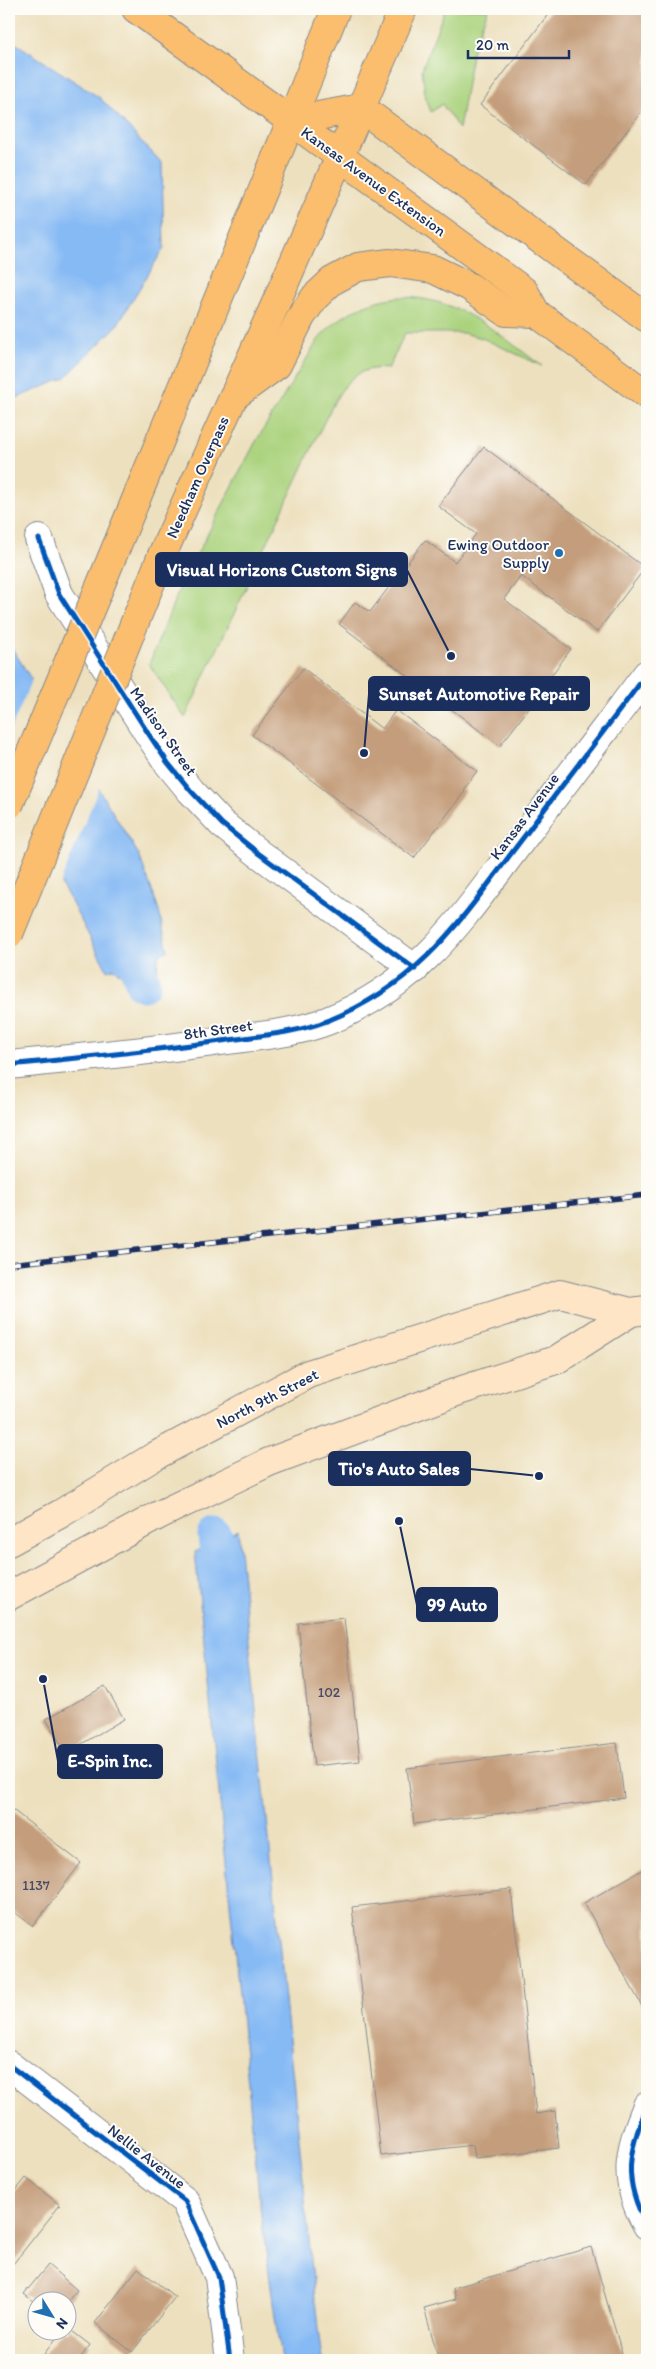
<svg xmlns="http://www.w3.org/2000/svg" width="656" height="2369" viewBox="0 0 656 2369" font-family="Itim,sans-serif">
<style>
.green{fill:#abd37e;stroke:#63816e}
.water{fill:#86baf4;stroke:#5074a9}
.pier{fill:#ede0be}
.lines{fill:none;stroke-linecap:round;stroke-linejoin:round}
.canal{stroke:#86baf4;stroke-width:35}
.building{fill:#c49e7c}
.minor-casing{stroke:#84888e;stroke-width:30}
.tertiary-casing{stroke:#84888e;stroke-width:30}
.secondary-casing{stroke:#84888e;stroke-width:30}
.primary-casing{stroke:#84888e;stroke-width:30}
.motorway-casing{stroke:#84888e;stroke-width:30}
.minor{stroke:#fff;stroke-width:28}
.tertiary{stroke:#fff;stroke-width:28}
.secondary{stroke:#fde5c5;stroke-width:28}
.primary{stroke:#fbbe6e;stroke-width:28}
.motorway{stroke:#fbbe6e;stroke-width:28}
.rail-casing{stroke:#1b2f5e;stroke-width:5.5}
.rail{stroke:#fdfcf7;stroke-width:4;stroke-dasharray:11;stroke-linecap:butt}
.primary-bridge-casing{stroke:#84888e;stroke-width:30;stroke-linecap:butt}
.primary-bridge{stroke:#fbbe6e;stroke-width:28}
.cycleway-casing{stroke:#fdfcf7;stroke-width:8}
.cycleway{stroke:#0057b8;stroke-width:5}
.poi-dot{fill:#1f6fb2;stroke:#fdfcf7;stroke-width:2}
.labels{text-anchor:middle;stroke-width:4;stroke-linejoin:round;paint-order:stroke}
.number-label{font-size:14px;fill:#454b66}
.street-label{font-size:16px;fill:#1b2f5e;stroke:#fdfcf7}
.poi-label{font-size:16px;fill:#1b2f5e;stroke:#fdfcf7;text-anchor:end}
.leader{fill:none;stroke:#1b2f5e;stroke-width:2}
.callout-dot{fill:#1b2f5e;stroke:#fdfcf7;stroke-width:2}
.callout{fill:#1b2f5e;stroke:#1b2f5e;stroke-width:2}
.callout-label{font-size:18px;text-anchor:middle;font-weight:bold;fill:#fff}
</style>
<rect width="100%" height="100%" fill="#fdfcf7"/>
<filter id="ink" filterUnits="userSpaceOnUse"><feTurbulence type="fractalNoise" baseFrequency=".02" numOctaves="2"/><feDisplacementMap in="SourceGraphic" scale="10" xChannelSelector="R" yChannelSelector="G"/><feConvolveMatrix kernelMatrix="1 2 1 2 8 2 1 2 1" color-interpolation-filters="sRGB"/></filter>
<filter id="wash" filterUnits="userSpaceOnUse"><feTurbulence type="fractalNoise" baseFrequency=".0096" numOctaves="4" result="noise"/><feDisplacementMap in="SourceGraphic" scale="20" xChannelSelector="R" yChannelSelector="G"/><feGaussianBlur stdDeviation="1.12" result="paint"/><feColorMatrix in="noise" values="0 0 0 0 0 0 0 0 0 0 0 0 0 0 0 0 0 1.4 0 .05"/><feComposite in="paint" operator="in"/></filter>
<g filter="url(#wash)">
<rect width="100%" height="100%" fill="#ede0be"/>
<g class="green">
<polygon points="445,9 488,9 473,49 459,129 442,104 431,112 425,95 422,69"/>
<path d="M400,297C459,297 497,333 542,366L482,338L463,333H405L388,369C350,364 339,393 324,422L185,718L149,664L181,585L255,443L318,340C340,314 367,300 400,297Z"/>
</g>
<g class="water">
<polygon points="9,39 100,98 162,163 164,248 116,327 65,378 9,401"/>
<polygon points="9,643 139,855 158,907 168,951 159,954 156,975 128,982 114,968 107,970 67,894 9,804"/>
<polygon points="238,1530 318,2329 322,2360 281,2360 261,2215 195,1552"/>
</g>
<polygon class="pier" points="33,677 100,785 59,886 9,809 9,734"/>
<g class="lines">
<g class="canal">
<polyline points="125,933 143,984"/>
<polyline points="215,1536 221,1588"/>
</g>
</g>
<g id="blocks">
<g class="building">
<polygon points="552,9 647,9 647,104 586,185 480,105"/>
<polygon points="484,447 645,568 597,632 521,576 504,599 571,649 550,677 552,678 500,746 339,624 355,602 370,612 425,540 455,562 476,534 438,506"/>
<polygon points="303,668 382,729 396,710 477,771 463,790 465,791 414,858 252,735"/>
<polygon points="344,1618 360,1761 314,1766 298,1623"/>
<polygon points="105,1686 124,1719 66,1753 46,1719"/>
<polygon points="617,1743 624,1798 414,1824 407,1768"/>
<polygon points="9,1807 81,1863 33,1926 9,1908"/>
<polygon points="647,1867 647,2015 584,1903"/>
<polygon points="511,1889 536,2114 555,2111 559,2148 475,2158 473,2145 381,2156 352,1907"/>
<polygon points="26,2178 60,2205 13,2264 9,2260 9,2199"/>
<polygon points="591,2247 624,2360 439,2360 424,2308 456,2299 453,2288"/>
<polygon points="48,2265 77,2290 67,2302 38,2302 38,2305 24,2294"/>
<polygon points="138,2268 175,2297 132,2352 95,2323"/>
<polygon points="68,2328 90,2345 79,2360 53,2360 44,2354 61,2332 68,2332"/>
</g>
</g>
</g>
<g filter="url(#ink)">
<use href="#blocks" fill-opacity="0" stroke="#84888e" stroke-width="1"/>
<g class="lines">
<defs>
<g id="minor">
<polyline points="39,539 59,594 148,733 168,763 191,791 222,824 258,853 415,969"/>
<polyline points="9,2065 185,2201 219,2277 230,2360"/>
<path d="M647,2106C628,2152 622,2180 647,2225"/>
</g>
<path id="tertiary" d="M9,1065C79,1058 150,1051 221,1041C256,1036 293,1034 327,1021C425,982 465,913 526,834C566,780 607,727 647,674"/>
<g id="secondary">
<polyline points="9,1542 60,1514 155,1456 308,1374 560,1294 631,1312 647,1310"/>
<polyline points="9,1596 159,1515 269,1462 462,1390 556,1360 631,1312"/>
</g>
<g id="primary">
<polyline points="291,121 524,291 536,313 647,395"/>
<polyline points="291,121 361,108 647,318"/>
<polyline points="233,397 277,365 301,317 315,297 332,281 358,267 390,263 433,269 470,287 506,312 536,313"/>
<polyline points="132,509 291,121"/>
<polyline points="162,555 275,305 361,108"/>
</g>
<g id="motorway">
<polyline points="136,9 291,121 336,9"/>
<polyline points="361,108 403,9"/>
</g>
</defs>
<use href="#minor" class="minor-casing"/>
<use href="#tertiary" class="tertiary-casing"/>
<use href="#secondary" class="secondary-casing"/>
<use href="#primary" class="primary-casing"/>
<use href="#motorway" class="motorway-casing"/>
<use href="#minor" class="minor"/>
<use href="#tertiary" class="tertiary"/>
<use href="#secondary" class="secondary"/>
<use href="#primary" class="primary"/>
<use href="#motorway" class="motorway"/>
<defs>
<polyline id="rail" points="9,1264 647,1195"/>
</defs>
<use href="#rail" class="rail-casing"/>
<use href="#rail" class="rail"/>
<defs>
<g id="primary-bridge">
<polyline points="9,805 132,509"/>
<polyline points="9,934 162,555"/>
</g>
</defs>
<use href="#primary-bridge" class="primary-bridge-casing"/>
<use href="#primary-bridge" class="primary-bridge"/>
<defs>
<g id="cycleway">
<polyline points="39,539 59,594 148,733 168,763 191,791 222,824 258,853 415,969"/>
<path d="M9,1065C79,1058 150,1051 221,1041C256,1036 293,1034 327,1021C425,982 465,913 526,834C566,780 607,727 647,674"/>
<polyline points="9,2065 185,2201 219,2277 230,2360"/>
<path d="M647,2106C628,2152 622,2180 647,2225"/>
</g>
</defs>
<use href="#cycleway" class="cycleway-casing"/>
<use href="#cycleway" class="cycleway"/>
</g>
</g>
<circle class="poi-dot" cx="559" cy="553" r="5"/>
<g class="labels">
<g class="number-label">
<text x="329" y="1697">102</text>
<text x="36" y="1890">1137</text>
</g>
<g class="street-label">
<text transform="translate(374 181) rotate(36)" y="6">Kansas Avenue Extension</text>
<text transform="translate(197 477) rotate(-66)" y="6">Needham Overpass</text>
<text transform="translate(164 731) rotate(55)" y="6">Madison Street</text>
<text transform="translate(524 816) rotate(-53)" y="6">Kansas Avenue</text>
<text transform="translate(218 1029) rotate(-8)" y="6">8th Street</text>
<text transform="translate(267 1398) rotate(-27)" y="6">North 9th Street</text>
<text transform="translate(147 2156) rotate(38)" y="6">Nellie Avenue</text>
</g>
<g class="poi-label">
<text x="549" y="550">Ewing Outdoor<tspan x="549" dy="18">Supply</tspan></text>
</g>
</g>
<path class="leader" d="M451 656L407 570M364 753L369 694M539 1476L470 1469M399 1521L417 1605M43 1679L58 1761"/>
<g class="callout-dot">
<circle cx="451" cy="656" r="5"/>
<circle cx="364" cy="753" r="5"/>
<circle cx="539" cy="1476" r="5"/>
<circle cx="399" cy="1521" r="5"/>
<circle cx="43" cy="1679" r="5"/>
</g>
<g class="callout">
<rect x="156" y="553" width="251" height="33" rx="5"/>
<rect x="369" y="677" width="220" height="33" rx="5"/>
<rect x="329" y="1452" width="141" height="33" rx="5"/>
<rect x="417" y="1588" width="80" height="33" rx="5"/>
<rect x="58" y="1745" width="104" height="33" rx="5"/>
</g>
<g class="callout-label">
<text x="282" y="576">Visual Horizons Custom Signs</text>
<text x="479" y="700">Sunset Automotive Repair</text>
<text x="399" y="1475">Tio's Auto Sales</text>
<text x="457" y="1611">99 Auto</text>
<text x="110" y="1767">E-Spin Inc.</text>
</g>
<rect width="656" height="2369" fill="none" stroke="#fdfcf7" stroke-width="30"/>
<g transform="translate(52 2316) rotate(127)"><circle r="24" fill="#fdfcf7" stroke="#a3aaba"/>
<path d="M0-4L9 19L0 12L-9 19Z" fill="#1f6fb2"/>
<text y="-8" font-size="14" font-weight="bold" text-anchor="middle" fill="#1b2f5e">N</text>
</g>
<path d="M468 50v8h101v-8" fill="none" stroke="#1b2f5e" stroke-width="2.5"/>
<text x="476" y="50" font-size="15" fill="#1b2f5e" stroke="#fdfcf7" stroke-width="4" paint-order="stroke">20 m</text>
</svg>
